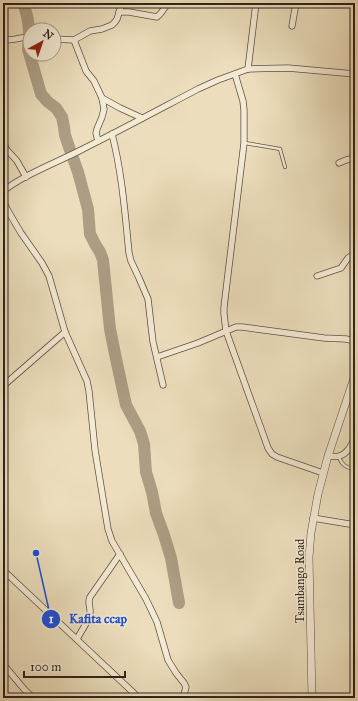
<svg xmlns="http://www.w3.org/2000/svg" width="358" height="701" viewBox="0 0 358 701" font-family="'IM FELL Great Primer',serif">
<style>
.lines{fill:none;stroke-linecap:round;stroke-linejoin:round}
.river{stroke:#ac9e85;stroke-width:12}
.service-casing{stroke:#5e5142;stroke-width:4}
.minor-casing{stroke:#5e5142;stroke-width:7}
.tertiary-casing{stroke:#5e5142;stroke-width:8}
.service{stroke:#f3ead4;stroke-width:2.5}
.minor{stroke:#f3ead4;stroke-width:5.5}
.tertiary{stroke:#f3ead4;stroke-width:7}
.labels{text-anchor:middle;stroke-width:3;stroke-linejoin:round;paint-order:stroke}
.street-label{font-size:12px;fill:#2f2219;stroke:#f3ead4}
.leader{fill:none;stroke:#1d4ed8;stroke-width:1.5}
.callout-dot{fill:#1d4ed8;stroke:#f3ead4;stroke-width:1.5}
.mark-label{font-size:12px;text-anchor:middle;font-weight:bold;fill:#fff}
.callout-label{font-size:13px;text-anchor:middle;font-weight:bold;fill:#1d4ed8;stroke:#f3ead4;stroke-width:3;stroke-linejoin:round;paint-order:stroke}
</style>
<rect width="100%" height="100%" fill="#ecdebd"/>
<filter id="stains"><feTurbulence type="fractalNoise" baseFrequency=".005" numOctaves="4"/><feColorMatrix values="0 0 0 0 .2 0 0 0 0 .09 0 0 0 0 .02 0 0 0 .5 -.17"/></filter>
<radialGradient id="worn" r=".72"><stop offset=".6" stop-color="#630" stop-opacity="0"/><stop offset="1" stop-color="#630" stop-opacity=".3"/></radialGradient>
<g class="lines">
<g class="river">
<path d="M23,3C27,13 29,23 29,33"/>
<polyline points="29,40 28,49 41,94 48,102 56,108 62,117 64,127 65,135 70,150"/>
<polyline points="73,158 78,172 88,209 90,234 95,244 100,252 103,260 110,329 115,354 126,405 140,431 144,444 146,472 152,492 156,513 164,535 171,558 179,603"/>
</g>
<defs>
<g id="service">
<polyline points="245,143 280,149 285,167"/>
<path d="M339,457C342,466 347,467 355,470"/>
</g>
<g id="minor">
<polyline points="3,6 5,3"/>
<polyline points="119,12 129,12 157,17 161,13 168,3"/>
<polyline points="292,26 296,3"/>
<path d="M3,39C15,42 20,36 30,37"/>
<polyline points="54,39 74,40 90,31 102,29 112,25 115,22 117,19 122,3"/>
<polyline points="74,40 86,71 94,81 102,98 104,109 102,117 97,129 96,133 98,141"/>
<polyline points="248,69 256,3"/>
<polyline points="235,74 243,101 244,110 244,143 224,307 224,314 226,331 268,448 272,454 277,457 323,473"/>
<polyline points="102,98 120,108 142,118"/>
<path d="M112,134C122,173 125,213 129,253L131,261L139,278L148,299L153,342L163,385"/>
<polyline points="3,143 7,150 17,161 26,177"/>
<polyline points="339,163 346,160 355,158"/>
<path d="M3,191C26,174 53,164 79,151C119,131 158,110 198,89L218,80L248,69L288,68L355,74"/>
<polyline points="3,201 8,211 21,233 42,263 49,276 65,332 87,381 89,391 95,450 108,529 112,541 146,599 157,622 168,660 176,673 184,683 186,687 185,691 183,698"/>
<polyline points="317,276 341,268 348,258 355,253"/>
<polyline points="157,357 198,343 236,327 242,327 324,338 346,339 355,341"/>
<polyline points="3,386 65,332"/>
<path d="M328,456C331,456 336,457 339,456C348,454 353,443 355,435"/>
<polyline points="313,518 349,524 355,523"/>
<polyline points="3,570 139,698"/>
<path d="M77,639C80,633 89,621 90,613C91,607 87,603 90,597L120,554"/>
<polyline points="3,664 24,689 33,698"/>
</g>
<polyline id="tertiary" points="312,698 309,557 311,533 318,494 328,456 355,375"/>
</defs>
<use href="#service" class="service-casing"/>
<use href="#minor" class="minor-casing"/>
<use href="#tertiary" class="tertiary-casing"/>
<use href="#service" class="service"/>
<use href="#minor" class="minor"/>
<use href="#tertiary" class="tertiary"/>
</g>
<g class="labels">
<g class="street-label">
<text transform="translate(300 581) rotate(-90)" y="4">Tsambango Road</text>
</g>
</g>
<path class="leader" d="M36 553L51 619"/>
<g class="callout-dot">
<circle cx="36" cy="553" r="4"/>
<circle cx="51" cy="619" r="10"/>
</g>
<g class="mark-label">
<text x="51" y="623">1</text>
</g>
<g class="callout-label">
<text x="98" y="623">Kafita ccap</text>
</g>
<rect width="358" height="701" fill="none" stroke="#ecdebd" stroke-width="16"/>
<rect x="4" y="4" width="350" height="693" fill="none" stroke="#2f2219" stroke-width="2"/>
<rect x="8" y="8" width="342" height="685" fill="none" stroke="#2f2219"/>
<g transform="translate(42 42) rotate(40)"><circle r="19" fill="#f3ead4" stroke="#a59a89"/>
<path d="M0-3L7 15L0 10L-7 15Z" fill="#8f2418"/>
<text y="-6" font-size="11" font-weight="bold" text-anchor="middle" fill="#2f2219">N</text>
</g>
<path d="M24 671v6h101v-6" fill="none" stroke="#2f2219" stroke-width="2"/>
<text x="30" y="671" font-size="12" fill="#2f2219" stroke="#f3ead4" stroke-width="3" paint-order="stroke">100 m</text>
<rect width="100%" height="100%" filter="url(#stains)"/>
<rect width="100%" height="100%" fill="url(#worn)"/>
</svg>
